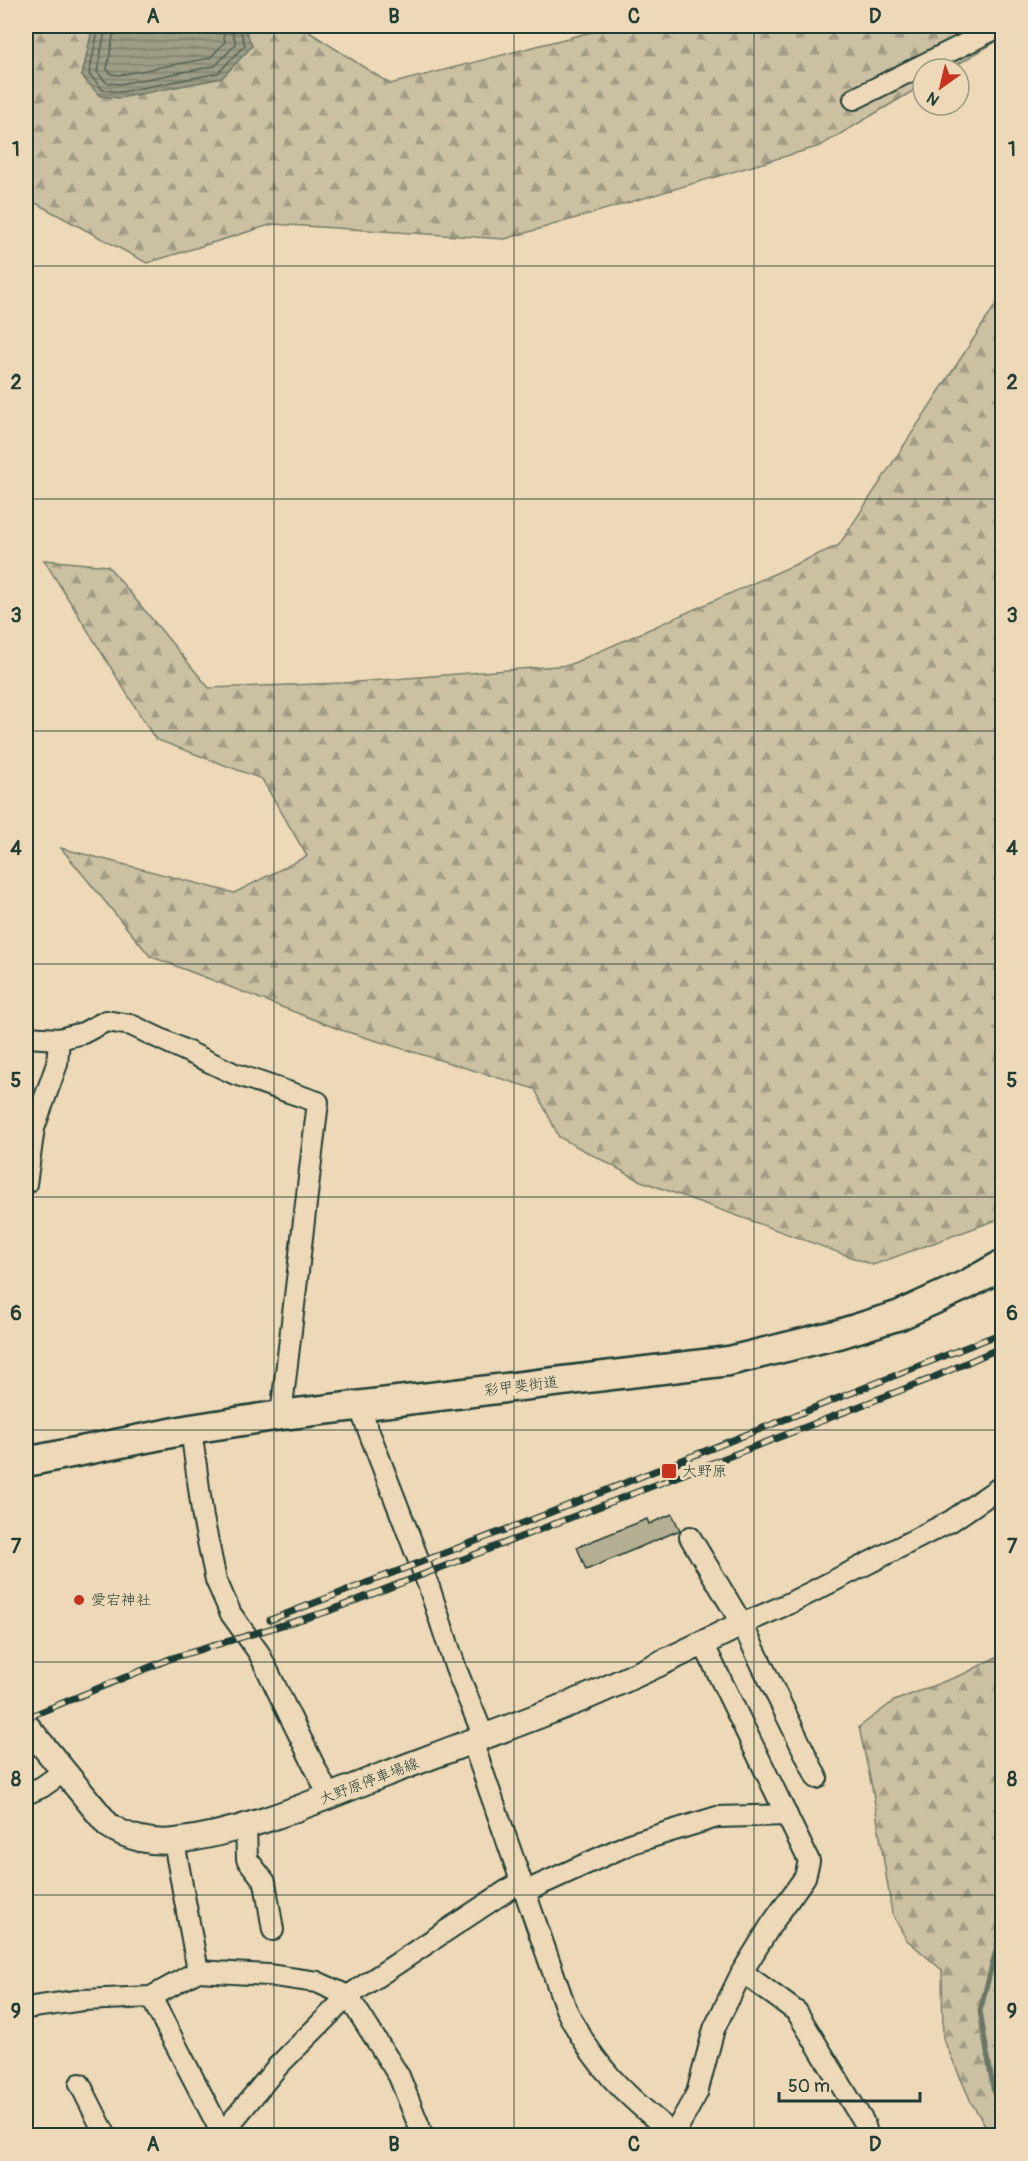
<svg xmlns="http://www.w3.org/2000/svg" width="1028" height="2161" viewBox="0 0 1028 2161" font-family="Pangolin,'Klee One',sans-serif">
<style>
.forest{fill:url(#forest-firs);stroke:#757e6b;stroke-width:1.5}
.water{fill:url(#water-rules);stroke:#6b7765;stroke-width:1.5}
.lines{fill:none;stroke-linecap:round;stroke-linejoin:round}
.shore{stroke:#526354;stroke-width:1.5}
.stream{stroke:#6b7765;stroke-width:5}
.building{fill:#b4ae93;stroke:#1f3d34;stroke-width:1.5}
.minor-casing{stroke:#1f3d34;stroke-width:24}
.major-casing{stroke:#1f3d34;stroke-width:28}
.highway-casing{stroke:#1f3d34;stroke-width:33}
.minor{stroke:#edd9b7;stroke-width:20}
.major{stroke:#edd9b7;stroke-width:24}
.highway{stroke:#edd9b7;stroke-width:28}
.rail-casing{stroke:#1f3d34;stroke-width:7}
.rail{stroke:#edd9b7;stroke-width:4.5;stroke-dasharray:14;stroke-linecap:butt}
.grid{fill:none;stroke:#1f3d34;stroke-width:1.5;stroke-opacity:0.55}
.poi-dot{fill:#c8321e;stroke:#edd9b7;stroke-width:2}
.labels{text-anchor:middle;stroke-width:6;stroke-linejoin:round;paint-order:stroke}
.street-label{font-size:15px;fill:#1f3d34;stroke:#edd9b7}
.poi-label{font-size:15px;fill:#1f3d34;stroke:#edd9b7;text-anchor:start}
.neatline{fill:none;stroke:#1f3d34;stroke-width:2}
.grid-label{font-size:20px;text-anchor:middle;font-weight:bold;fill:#1f3d34}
</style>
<defs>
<pattern id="forest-firs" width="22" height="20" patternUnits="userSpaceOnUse" patternTransform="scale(1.5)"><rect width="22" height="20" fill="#cbc0a2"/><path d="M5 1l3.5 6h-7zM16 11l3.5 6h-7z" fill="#a49d85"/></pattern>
<pattern id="water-rules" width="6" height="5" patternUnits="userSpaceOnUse" patternTransform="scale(1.5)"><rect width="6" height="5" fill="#9e9d85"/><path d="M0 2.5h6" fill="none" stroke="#80816e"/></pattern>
</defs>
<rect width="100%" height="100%" fill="#edd9b7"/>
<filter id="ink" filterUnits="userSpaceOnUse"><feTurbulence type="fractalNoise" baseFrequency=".0167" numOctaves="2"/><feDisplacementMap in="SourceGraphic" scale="12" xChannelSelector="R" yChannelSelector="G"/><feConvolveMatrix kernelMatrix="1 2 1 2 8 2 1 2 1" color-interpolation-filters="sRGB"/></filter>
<g filter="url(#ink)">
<g class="forest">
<polygon points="26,26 93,26 82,76 252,46 244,26 300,26 390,84 599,30 680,26 1002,26 1002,38 950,69 923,69 923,85 820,146 505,239 273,224 147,263 26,198"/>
<polygon points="1002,295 1002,1218 873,1265 641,1181 559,1137 535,1089 341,1030 150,956 61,848 234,893 307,856 262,779 155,739 44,560 108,566 209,688 344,683 569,665 839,545"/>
<polygon points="1002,1654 1002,2135 992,2136 972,2104 943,2038 942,1970 906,1939 892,1913 873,1792 859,1727 894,1701 966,1673"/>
</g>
<polygon class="water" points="93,26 244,26 252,46 222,78 120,98 100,96 82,76"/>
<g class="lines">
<g class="shore">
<polyline points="99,26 89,74 103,90 121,92 218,73 245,45 239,26"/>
<polyline points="106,26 97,72 107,83 120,84 215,66 236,44 231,26"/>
<polyline points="115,26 107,69 111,74 119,75 210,58 225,42 222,26"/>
</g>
<polyline class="stream" points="1002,1903 998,1943 980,2011 993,2088 1002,2106"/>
</g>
<polygon class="building" points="672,1514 680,1530 586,1570 577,1547 647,1519 649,1524"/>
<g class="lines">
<defs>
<g id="minor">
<polyline points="854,99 1001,26"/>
<polyline points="26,1037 59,1039 83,1033 106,1021 131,1025 235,1074 318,1102 281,1415"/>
<polyline points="26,1184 34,1128 57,1064 59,1039"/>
<polyline points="359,1406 429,1587 456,1669 484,1737"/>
<polyline points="191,1429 203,1518 216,1580 231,1614 259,1653 329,1796"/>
<polyline points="690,1537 742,1624 817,1778"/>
<polyline points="742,1624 790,1603 951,1521 1002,1486"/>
<path d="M472,1741L566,2009C595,2068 625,2095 676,2136"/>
<polyline points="26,1794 42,1787 63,1772"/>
<polyline points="246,1825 247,1859 265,1882 273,1930"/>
<polyline points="174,1842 198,1971"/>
<polyline points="524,1892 632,1843 717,1817 787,1815"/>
<polyline points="742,1972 797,2012 864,2123 868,2136"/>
<polyline points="151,1997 221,2132 226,2136"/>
<polyline points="26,2008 83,2000 151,1997 198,1971 268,1975 317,1982 348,1996 399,2076 423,2136"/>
<polyline points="80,2084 106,2136"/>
<polyline points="674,2134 697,2093 714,2029 742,1972 771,1925 805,1877 809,1861 703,1643"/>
<polyline points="220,2136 278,2066 348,1996 521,1881"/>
</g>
<path id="major" d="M26,1725L108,1825C127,1838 153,1844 176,1841C248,1832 316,1801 383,1775C449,1750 516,1725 582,1699C636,1676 689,1650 742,1624"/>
<polyline id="highway" points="26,1462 191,1429 281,1415 729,1361 839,1334 900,1315 968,1284 1002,1265"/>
</defs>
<use href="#minor" class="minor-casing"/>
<use href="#major" class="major-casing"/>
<use href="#highway" class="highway-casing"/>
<use href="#minor" class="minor"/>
<use href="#major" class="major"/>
<use href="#highway" class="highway"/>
<defs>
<g id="rail">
<polyline points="270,1620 544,1515 1002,1333"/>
<polyline points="26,1718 172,1658 326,1612 930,1379 1002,1347"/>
</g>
</defs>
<use href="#rail" class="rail-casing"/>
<use href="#rail" class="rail"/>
</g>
</g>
<path class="grid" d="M274,26V2136M514,26V2136M754,26V2136M26,266H1002M26,499H1002M26,731H1002M26,964H1002M26,1197H1002M26,1430H1002M26,1662H1002M26,1895H1002"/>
<g class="poi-dot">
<rect x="661" y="1463" width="16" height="16" rx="3"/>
<circle cx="79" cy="1600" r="6"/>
</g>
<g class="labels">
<g class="street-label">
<text transform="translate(521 1386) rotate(-7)" y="5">彩甲斐街道</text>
<text transform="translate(369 1781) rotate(-21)" y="5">大野原停車場線</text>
</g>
<g class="poi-label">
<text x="682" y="1476">大野原</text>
<text x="91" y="1605">愛宕神社</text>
</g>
</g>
<rect width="1028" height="2161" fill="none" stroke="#edd9b7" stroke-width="66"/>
<g transform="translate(941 87) rotate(214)"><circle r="28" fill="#edd9b7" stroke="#9b9b83" stroke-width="1.5"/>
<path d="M0-4.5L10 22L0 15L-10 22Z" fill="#c8321e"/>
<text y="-9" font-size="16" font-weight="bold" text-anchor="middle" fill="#1f3d34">N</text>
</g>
<path d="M779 2092v9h141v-9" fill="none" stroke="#1f3d34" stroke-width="3"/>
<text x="788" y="2092" font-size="18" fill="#1f3d34" stroke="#edd9b7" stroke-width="4.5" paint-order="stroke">50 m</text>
<rect x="33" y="33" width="962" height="2095" class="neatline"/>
<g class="grid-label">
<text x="153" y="23">A</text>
<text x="394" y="23">B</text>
<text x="634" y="23">C</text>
<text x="875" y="23">D</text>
<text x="16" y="156">1</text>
<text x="1012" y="156">1</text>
<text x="16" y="389">2</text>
<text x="1012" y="389">2</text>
<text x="16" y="622">3</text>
<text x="1012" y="622">3</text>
<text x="16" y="855">4</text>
<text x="1012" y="855">4</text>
<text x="16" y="1087">5</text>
<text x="1012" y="1087">5</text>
<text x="16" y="1320">6</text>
<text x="1012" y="1320">6</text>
<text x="16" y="1553">7</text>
<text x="1012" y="1553">7</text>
<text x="16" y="1786">8</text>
<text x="1012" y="1786">8</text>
<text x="16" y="2018">9</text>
<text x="1012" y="2018">9</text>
<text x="153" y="2151">A</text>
<text x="394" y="2151">B</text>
<text x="634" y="2151">C</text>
<text x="875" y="2151">D</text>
</g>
</svg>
